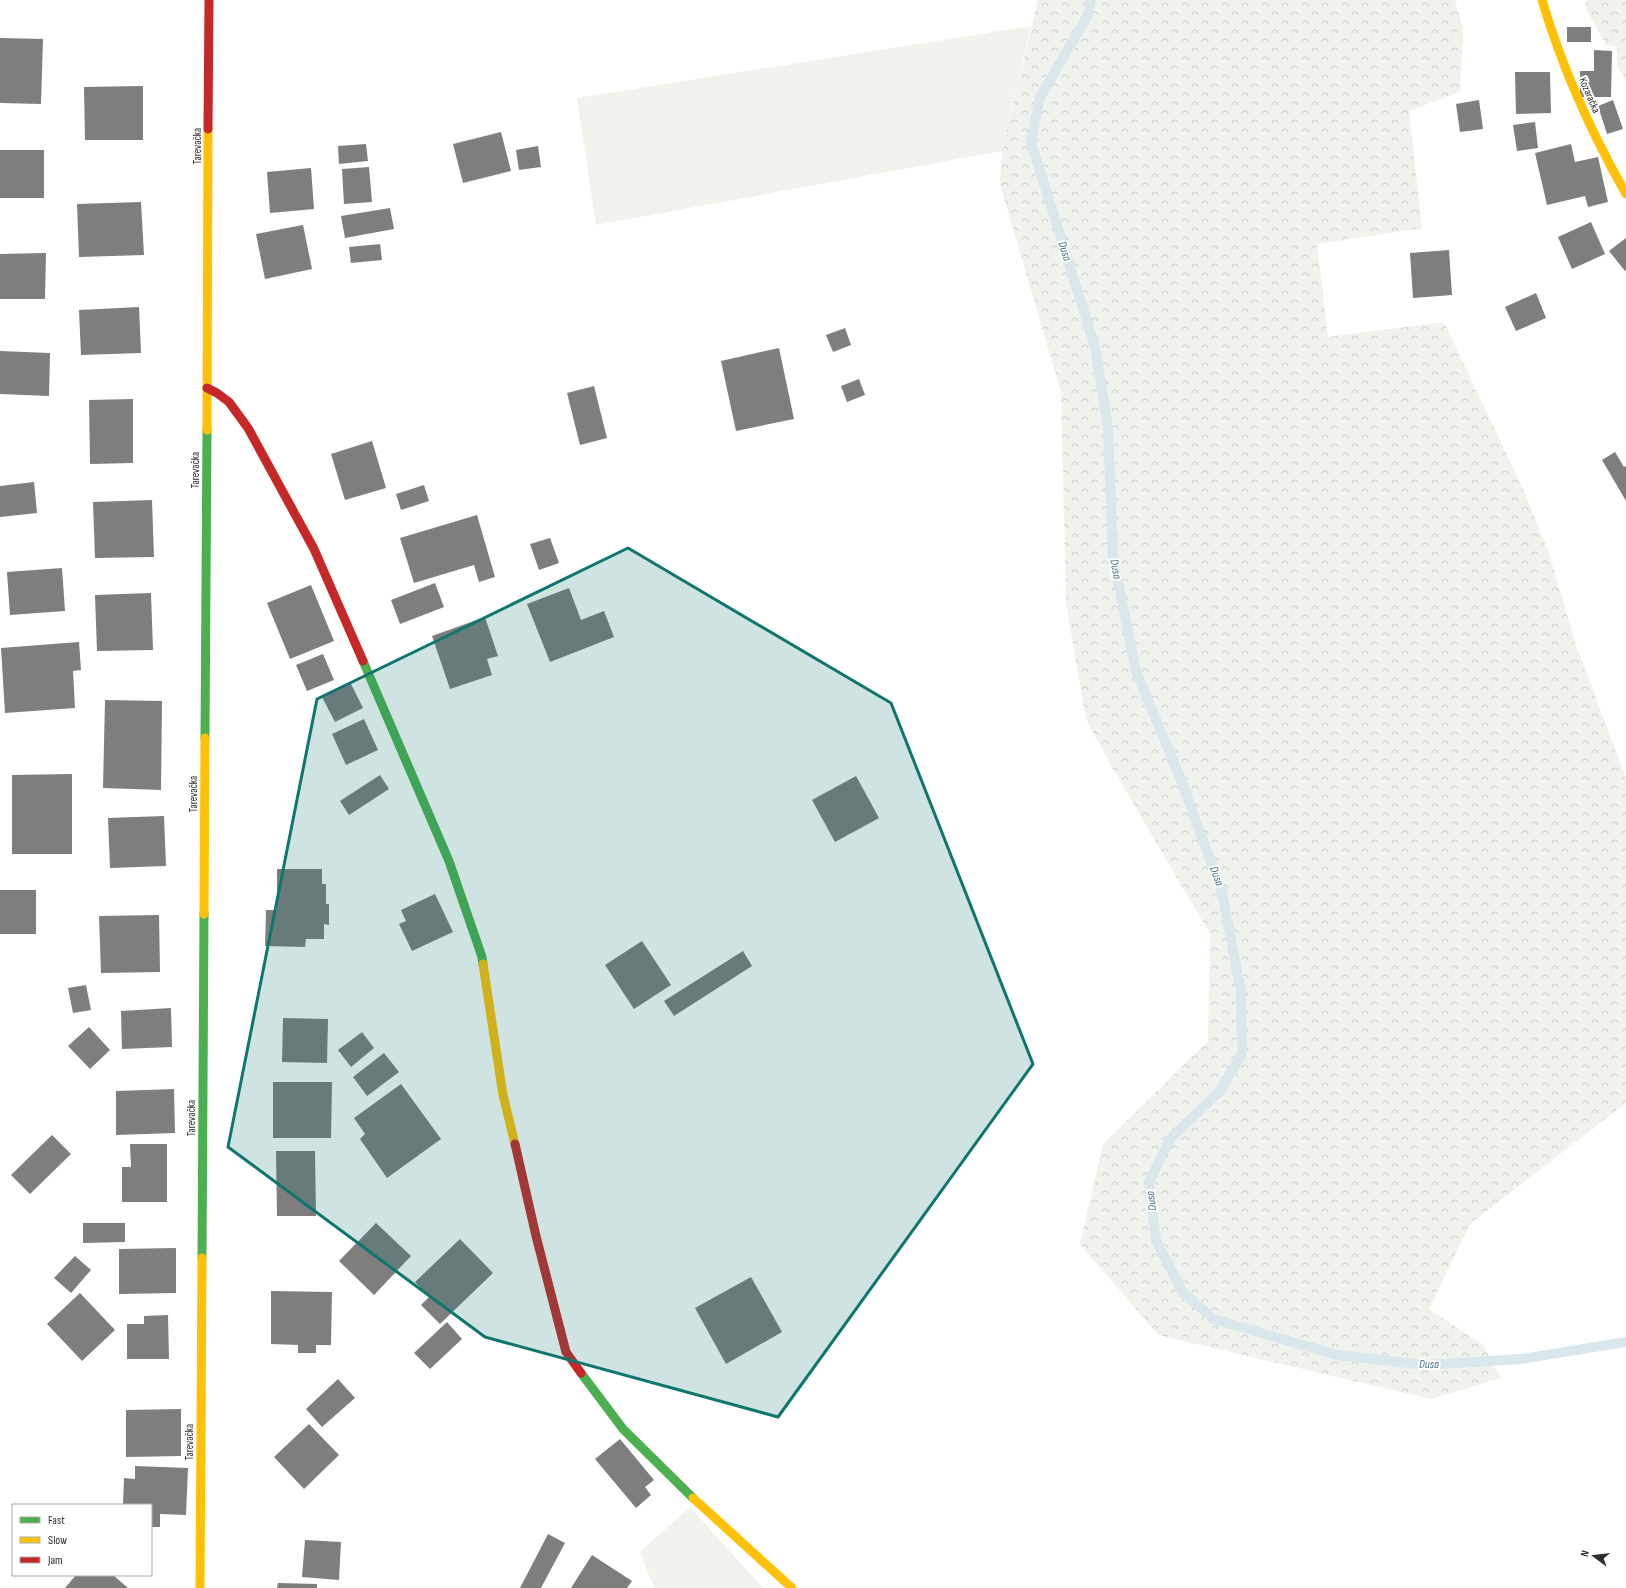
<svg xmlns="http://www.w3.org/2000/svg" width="1626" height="1588" viewBox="0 0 1626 1588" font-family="'Sofia Sans Condensed',sans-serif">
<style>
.grass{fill:#f0f3ec}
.forest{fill:url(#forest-crowns)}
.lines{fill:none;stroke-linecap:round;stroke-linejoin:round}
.stream{stroke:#dae8ee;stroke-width:10}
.building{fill:#7e7e7e}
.fast{stroke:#4caf50;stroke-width:9}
.slow{stroke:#ffc107;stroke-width:9}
.jam{stroke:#c62828;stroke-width:9}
.marked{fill:#0f766e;fill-opacity:0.2;stroke:#0f766e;stroke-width:3;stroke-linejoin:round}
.labels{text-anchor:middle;stroke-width:4;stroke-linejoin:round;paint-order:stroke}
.street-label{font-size:11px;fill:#2d2d2d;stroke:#fff}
.water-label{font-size:12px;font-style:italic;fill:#447285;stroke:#fff}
</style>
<defs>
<pattern id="forest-crowns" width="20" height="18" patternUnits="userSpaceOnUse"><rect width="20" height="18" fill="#f0f3ec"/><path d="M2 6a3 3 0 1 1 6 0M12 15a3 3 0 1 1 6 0" fill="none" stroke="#ced1cb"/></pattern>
</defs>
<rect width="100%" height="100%" fill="#fff"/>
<g class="grass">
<polygon points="1031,26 1002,151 596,225 577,98"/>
<polygon points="690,1507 763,1588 654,1588 640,1552"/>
</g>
<g class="forest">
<polygon points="1038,0 1455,0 1463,30 1460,92 1409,111 1422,228 1317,244 1328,337 1444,322 1524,491 1550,556 1575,642 1626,778 1626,1103 1470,1224 1429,1309 1483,1345 1501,1378 1431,1399 1158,1335 1080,1244 1103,1144 1208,1041 1210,934 1110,764 1086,719 1066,604 1061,392 1000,184 1002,151"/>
<polygon points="1586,0 1626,0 1626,80 1617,66 1617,47 1606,45 1585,7"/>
</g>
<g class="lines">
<polyline class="stream" points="1091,0 1088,15 1040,97 1031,142 1095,347 1108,427 1113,557 1136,671 1181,780 1222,892 1241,992 1242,1054 1220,1091 1170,1139 1149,1182 1156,1240 1182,1291 1213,1319 1337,1355 1426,1365 1521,1359 1626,1342"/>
</g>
<g class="building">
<rect x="1567" y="27" width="24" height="15"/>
<polygon points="0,38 43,39 41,104 0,103"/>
<polygon points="1594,50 1612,51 1611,97 1580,97 1580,71 1594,71"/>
<polygon points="1515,72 1550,72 1551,113 1516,114"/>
<polygon points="143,86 143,140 85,140 84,87"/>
<polygon points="1479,100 1483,129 1460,132 1456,104"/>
<polygon points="1613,100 1623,129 1607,134 1598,106"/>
<polygon points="1535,122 1538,148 1517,151 1513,125"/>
<polygon points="501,132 511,171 463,183 453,144"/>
<polygon points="366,144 368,161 339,164 338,146"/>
<polygon points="1571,144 1575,162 1598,157 1608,202 1588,207 1585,196 1547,205 1535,153"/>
<polygon points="538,146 541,167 519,170 516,150"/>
<rect x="0" y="150" width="44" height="48"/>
<polygon points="369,167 372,202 344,204 342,169"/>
<polygon points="311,168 314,209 270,213 267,172"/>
<polygon points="141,202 144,255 79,257 77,204"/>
<polygon points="390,208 394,229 345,238 341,216"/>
<polygon points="1591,222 1605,254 1572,269 1558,237"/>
<polygon points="303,225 312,269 265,279 256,234"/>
<polygon points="1626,238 1626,270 1625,271 1609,251"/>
<polygon points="380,244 382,260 351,263 349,247"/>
<polygon points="1449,250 1452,295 1413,298 1410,253"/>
<polygon points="46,253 45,299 0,299 0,254"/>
<polygon points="1536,293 1546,318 1516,331 1505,307"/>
<polygon points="139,307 141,353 81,355 79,310"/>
<polygon points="845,328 851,345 833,352 826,335"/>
<polygon points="779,348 794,419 736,431 721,361"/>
<polygon points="0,351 50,353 49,396 0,394"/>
<polygon points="859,379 865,395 847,402 841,386"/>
<polygon points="594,386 607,438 580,445 567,393"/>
<polygon points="133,399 133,463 90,464 89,400"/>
<polygon points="372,441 386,488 345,500 331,454"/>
<polygon points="1615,452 1624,467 1626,466 1626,501 1602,460"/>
<polygon points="34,482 37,513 0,517 0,486"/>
<polygon points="424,485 429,501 401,510 396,494"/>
<polygon points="152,500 154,557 95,558 93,502"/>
<polygon points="477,515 495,577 479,582 474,565 414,583 400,538"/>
<polygon points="550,538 559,563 539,570 530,544"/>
<polygon points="62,568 65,611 10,615 7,572"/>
<polygon points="435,583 444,607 400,624 391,600"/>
<polygon points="311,585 334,641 290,659 267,603"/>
<polygon points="569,588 581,620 604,611 614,637 550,662 527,604"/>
<polygon points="151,593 153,650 97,651 95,595"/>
<polygon points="485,617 498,656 487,659 492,675 450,689 432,636"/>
<polygon points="79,642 81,670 73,671 75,708 5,713 1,648"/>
<polygon points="323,654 334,680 307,691 296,665"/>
<polygon points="350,682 363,708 335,722 322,697"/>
<polygon points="105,700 162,701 161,790 103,788"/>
<polygon points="364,719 378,750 346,765 332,734"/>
<polygon points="72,774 72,854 12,854 12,775"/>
<polygon points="380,775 389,789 349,815 340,801"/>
<polygon points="856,776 879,818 835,842 812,800"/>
<polygon points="164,816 166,866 110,868 108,818"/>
<polygon points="277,869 322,869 322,884 326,884 326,904 329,904 329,925 324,924 324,939 306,939 305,947 265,946 266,910 277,910"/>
<rect x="0" y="890" width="36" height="44"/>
<polygon points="435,894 453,932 412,951 399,924 406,921 401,910"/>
<polygon points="159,915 160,972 101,973 99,916"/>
<polygon points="642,941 671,985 634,1009 605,965"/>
<polygon points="743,951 752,966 674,1016 664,1001"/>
<polygon points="86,985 91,1010 73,1013 68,988"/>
<polygon points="171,1008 172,1047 122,1049 121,1011"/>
<polygon points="283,1018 328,1019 327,1063 282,1062"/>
<polygon points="89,1027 110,1050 90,1069 68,1046"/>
<polygon points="362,1032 374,1048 351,1067 338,1050"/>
<polygon points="384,1053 399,1072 367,1096 353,1077"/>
<polygon points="273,1082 332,1082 331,1138 273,1138"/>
<polygon points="401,1084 441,1139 387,1178 360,1139 365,1134 354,1118"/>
<polygon points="174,1089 175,1133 116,1135 116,1091"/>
<polygon points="52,1135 71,1154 30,1194 11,1175"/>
<polygon points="130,1144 167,1144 167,1202 122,1202 122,1167 131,1167"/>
<polygon points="276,1151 315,1151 316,1216 277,1216"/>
<polygon points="83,1223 125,1223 125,1242 83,1243"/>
<polygon points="376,1223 411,1256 374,1295 339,1261"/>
<polygon points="460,1239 493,1273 440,1324 421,1305 429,1297 415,1282"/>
<polygon points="176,1248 176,1293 119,1294 119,1249"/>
<polygon points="75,1256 91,1270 71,1293 54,1278"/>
<polygon points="751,1277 782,1332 726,1364 695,1308"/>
<polygon points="271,1291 332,1292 331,1345 316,1345 316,1353 298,1353 298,1345 271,1344"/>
<polygon points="80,1293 115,1330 82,1361 47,1324"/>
<polygon points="168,1315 169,1359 127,1359 127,1324 144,1324 144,1316"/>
<polygon points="447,1322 462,1339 430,1369 414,1353"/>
<polygon points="338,1379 355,1398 322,1427 306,1409"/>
<polygon points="181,1409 181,1456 126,1457 126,1410"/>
<polygon points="309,1424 339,1455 304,1489 274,1457"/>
<polygon points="620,1439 654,1480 645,1487 651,1495 636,1508 595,1459"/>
<polygon points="135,1466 188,1468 186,1515 160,1514 160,1527 151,1527 151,1505 123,1505 124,1478 135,1479"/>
<polygon points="548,1534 565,1543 541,1588 520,1588"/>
<polygon points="305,1540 341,1542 339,1580 302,1577"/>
<polygon points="592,1555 632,1581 627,1588 571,1588"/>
<polygon points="76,1575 113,1575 128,1588 65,1588"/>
<polygon points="278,1583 317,1584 317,1588 277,1588"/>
</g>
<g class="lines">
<g class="fast">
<polyline points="363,661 449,861 482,957 483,964"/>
<polyline points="205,738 207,430"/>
<polyline points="202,1258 204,914"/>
<polyline points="581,1373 623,1429 693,1498"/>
</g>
<g class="slow">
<path d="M1542,0C1562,68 1591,132 1626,194"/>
<polyline points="207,430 208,129"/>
<polyline points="204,914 205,738"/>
<polyline points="483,964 503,1095 515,1144"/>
<polyline points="693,1498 792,1588"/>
<polyline points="200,1588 202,1258"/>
</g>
<g class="jam">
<polyline points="208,129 209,0"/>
<polyline points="207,388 217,393 229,402 248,428 314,549 363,661"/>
<polyline points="515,1144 536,1236 566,1352 581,1373"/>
</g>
</g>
<path class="marked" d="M628,548L891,703L1033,1064L778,1417L485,1337L228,1147L317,699Z"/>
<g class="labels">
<g class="street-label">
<text transform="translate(1590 95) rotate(67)" y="4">Kozaračka</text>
<text transform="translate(197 146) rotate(-90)" y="4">Tarevačka</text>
<text transform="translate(195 470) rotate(-90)" y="4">Tarevačka</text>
<text transform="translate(193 794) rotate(-90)" y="4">Tarevačka</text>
<text transform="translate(191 1118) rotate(-90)" y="4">Tarevačka</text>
<text transform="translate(189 1442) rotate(-90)" y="4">Tarevačka</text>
</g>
<g class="water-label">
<text transform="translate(1065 251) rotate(73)" y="4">Dusa</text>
<text transform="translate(1116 569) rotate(80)" y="4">Dusa</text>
<text transform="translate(1217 876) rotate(70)" y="4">Dusa</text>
<text transform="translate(1151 1201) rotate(-97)" y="4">Dusa</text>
<text transform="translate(1429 1364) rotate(1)" y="4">Dusa</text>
</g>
</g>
<rect x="12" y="1504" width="140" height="72" fill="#ffffff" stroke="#ababab"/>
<rect x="20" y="1517" width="20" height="6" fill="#4caf50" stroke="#ababab"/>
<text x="48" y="1524" font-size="12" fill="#2d2d2d">Fast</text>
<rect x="20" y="1537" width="20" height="6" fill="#ffc107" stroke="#ababab"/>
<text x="48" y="1544" font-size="12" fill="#2d2d2d">Slow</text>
<rect x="20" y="1557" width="20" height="6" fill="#c62828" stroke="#ababab"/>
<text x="48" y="1564" font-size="12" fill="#2d2d2d">Jam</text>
<g transform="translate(1594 1556) rotate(285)" stroke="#ffffff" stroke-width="3" paint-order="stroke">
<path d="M0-3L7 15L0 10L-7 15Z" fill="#2d2d2d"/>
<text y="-6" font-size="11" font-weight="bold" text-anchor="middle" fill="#2d2d2d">N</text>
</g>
</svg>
